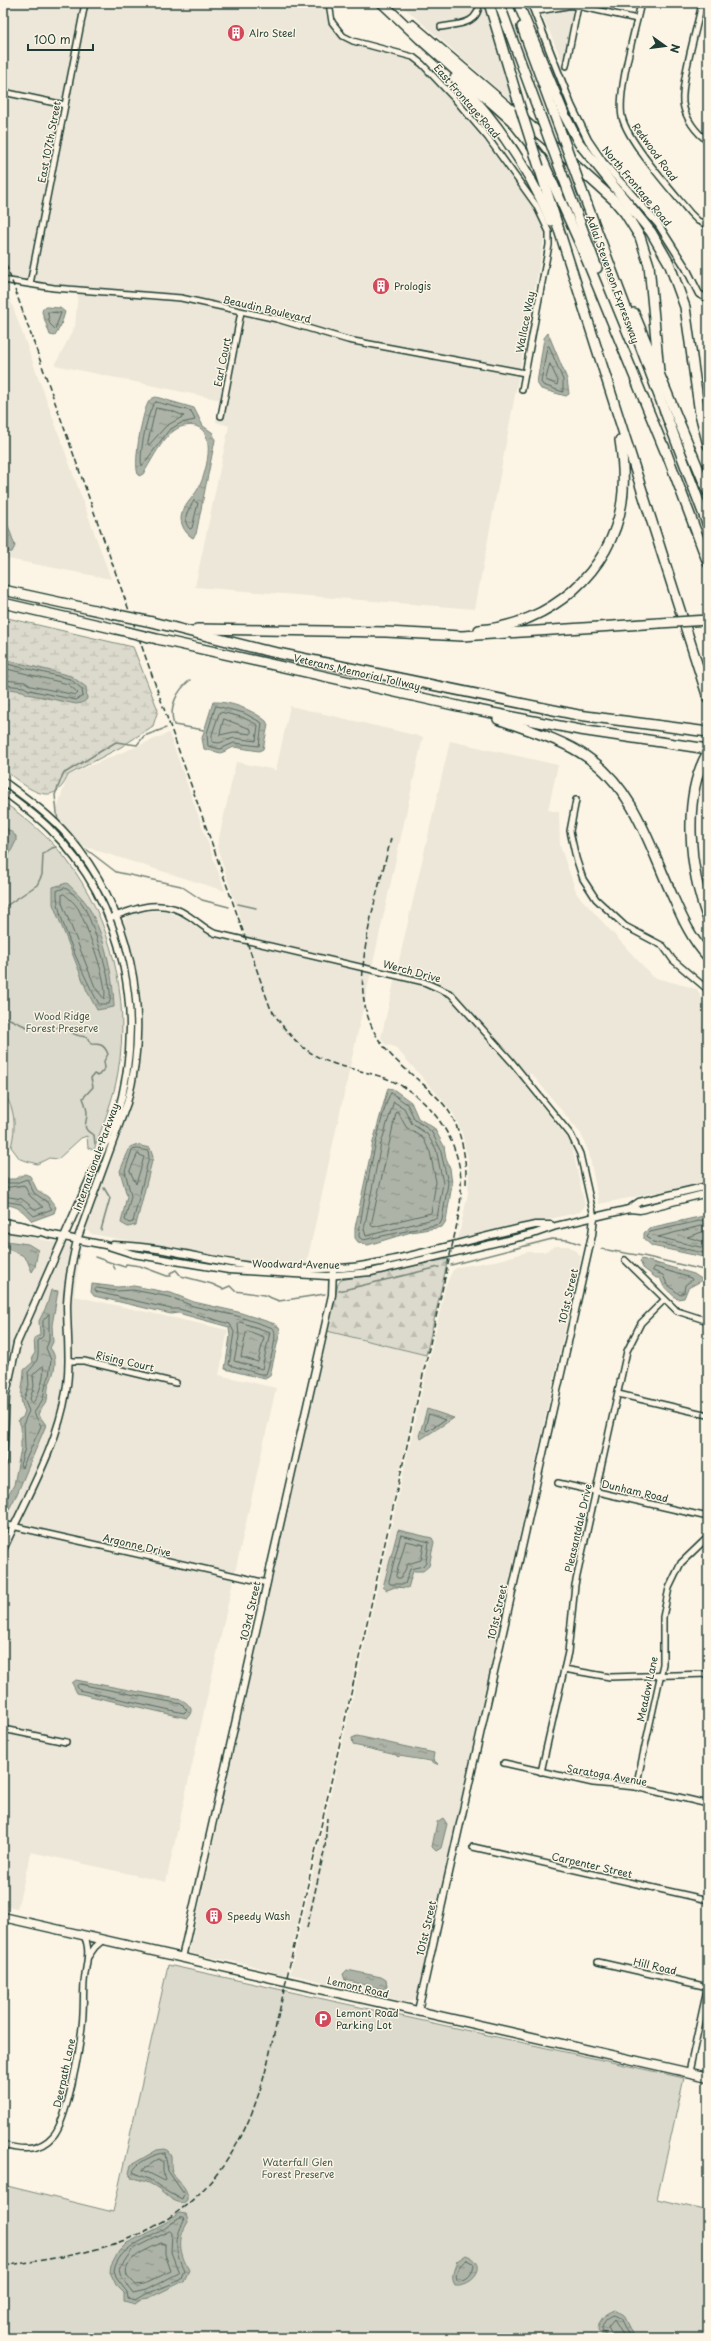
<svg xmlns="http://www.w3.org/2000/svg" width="711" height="2341" viewBox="0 0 711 2341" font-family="'Playpen Sans',sans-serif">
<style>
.built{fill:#ece7d8;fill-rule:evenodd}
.forest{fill:url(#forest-firs);stroke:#7e8c80}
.wetland{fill:url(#wetland-marsh);stroke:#7e8c80}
.park{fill:#dcdacc;stroke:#7e8c80}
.water{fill:url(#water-ripples);stroke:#758479}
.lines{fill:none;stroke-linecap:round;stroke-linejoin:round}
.shore{stroke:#586c62;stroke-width:1}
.stream{stroke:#758479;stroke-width:1.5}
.minor-casing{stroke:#1f3d34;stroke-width:8}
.tertiary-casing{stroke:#1f3d34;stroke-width:9}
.primary-casing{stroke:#1f3d34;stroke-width:11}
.motorway-casing{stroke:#1f3d34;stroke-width:12}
.minor{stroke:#fcf5e5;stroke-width:5}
.tertiary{stroke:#fcf5e5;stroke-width:6}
.primary{stroke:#fcf5e5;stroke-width:8}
.motorway{stroke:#fcf5e5;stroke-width:9}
.rail{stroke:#1f3d34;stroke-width:1.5;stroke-dasharray:6 3;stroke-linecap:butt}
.motorway-bridge-casing{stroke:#1f3d34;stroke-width:12;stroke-linecap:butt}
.motorway-bridge{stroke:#fcf5e5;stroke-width:9}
.labels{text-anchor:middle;stroke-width:3;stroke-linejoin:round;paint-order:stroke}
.poi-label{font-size:10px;fill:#1f3d34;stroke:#fcf5e5;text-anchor:start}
.street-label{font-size:10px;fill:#1f3d34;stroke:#fcf5e5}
.park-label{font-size:10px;fill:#455c52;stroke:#fcf5e5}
</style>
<defs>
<pattern id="forest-firs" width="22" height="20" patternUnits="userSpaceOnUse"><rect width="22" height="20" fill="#dcdacc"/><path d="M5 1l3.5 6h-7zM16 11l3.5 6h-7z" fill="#bcbcb0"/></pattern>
<pattern id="wetland-marsh" width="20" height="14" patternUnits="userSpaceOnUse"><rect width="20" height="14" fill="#dcdacc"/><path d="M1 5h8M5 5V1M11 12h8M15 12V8" fill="none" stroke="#bcbcb0"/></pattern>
<pattern id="water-ripples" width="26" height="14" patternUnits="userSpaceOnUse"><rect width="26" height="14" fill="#aeb3a7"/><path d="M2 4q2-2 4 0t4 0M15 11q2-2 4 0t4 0" fill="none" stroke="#8d9389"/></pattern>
</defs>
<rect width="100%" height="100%" fill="#fcf5e5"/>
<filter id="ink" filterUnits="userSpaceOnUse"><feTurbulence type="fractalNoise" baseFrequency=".025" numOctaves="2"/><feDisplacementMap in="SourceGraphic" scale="8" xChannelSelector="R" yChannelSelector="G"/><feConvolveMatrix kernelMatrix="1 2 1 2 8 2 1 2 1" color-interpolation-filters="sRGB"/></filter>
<g filter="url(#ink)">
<g class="built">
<polygon points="3,3 326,3 326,14 334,32 350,43 412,59 446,94 511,174 538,214 545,234 475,609 195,587 229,426 216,422 221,400 55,365 75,326 78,293 50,292 5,285 111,579 3,558"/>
<polygon points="399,3 485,3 515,104"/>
<polygon points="537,3 574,3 563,63"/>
<polygon points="290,706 423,737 306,1266 249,1263 92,1234 87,1230 86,1225 128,1113 136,1083 140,1046 139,992 124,921 129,915 138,912 165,910 186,919 197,928 213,937 249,945 217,847 236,762 276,770"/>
<polygon points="169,733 225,891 76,844 54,818 68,775"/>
<polygon points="450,741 558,765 548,810 559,812 560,846 577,894 653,977 697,989 702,999 708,997 708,1182 599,1204 589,1153 581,1134 531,1073 522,1082 568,1139 572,1147 585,1206 580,1212 576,1213 458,1240 468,1193 469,1174 468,1160 462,1133 453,1113 439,1096 395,1047 385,1044 381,1038"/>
<polygon points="3,1092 14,1113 16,1128 11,1147 3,1158"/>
<polygon points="3,1232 81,1247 74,1296 228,1330 219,1375 276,1388 166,1882 31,1852 17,1909 3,1905"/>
<path d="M556,1246H569L581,1256L417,1997L413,2001L406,2002L290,1974L446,1284L453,1270L458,1267L500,1260L527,1252H544ZM357,1736L433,1753V1759L437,1764L360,1748L353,1745Z"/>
<polygon points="327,1331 426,1355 286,1974 281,1974 246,1964 189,1953"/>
</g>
<polygon class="forest" points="448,1259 426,1355 327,1331 338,1284 341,1280"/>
<path class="wetland" d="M3,617L133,647L158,710L153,726L121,747L68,775C53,813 24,785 3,769Z"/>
<g class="park">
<path d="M3,802C26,818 49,837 66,859C111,918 131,998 118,1072C114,1098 103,1124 94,1150L88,1148L87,1136L81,1138L58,1159L49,1158L37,1164L20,1159L11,1147C16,1127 16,1110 3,1092Z"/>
<polygon points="168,1965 684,2078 657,2199 708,2211 708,2338 106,2338 95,2335 94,2338 3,2338 3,2185 113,2212"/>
</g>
<g class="water">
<polygon points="47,307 60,308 65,312 61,325 55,336 50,335 42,312 43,308"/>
<polygon points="548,333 567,379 569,394 566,396 541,389 537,383 544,338"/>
<path d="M156,397L194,408L203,426L213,433L215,440L196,534L193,538C186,534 181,526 181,518C182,507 192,499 198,489C208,471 220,419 184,426C165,430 153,459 143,474L139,476C132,468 142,413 148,403C150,399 152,398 156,397Z"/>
<polygon points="3,511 15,546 12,552 3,553"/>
<polygon points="3,659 71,676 86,687 87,699 82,703 76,704 27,694 23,691 3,688"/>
<path d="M213,702C230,701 253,710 266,721L268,725L263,749L259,751L234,747L221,753L204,749L202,738Z"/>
<polygon points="3,825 16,836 16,841 3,867"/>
<path d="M67,883C73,889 81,896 86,903C104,932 113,973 114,1007L97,1010L87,991L53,904V887Z"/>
<polygon points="388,1088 393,1089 411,1102 418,1118 434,1128 444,1146 446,1159 450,1168 452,1184 446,1221 442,1227 411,1232 368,1245 358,1242 355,1238 355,1228 373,1142"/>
<polygon points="135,1145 150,1148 153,1157 136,1225 128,1227 121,1223 127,1196 120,1171 130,1147"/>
<path d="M25,1174L30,1176L37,1190L48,1197L56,1207L54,1213L32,1221C23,1211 18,1205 3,1205V1179H15Z"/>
<polygon points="708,1215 708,1258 652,1246 644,1239 644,1233 649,1228"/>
<polygon points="6,1241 28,1244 38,1250 35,1267 32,1272 27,1260 22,1255 3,1247"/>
<polygon points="642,1259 694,1274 703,1280 688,1288 684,1298 677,1299 664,1287 660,1278 656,1278 643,1268 640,1261"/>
<polygon points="92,1284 117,1287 134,1286 171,1293 194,1302 238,1312 275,1324 279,1327 280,1331 270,1376 265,1379 225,1369 230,1336 229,1327 178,1313 171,1314 94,1296 91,1292"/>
<path d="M51,1290L58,1291L52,1325L53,1342L50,1348C59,1358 54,1374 49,1384C47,1389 48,1396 47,1400C45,1405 40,1410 38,1414L46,1425L17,1494L7,1513L3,1511V1503L14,1485L21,1448V1426L18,1420L23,1417L25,1411C17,1399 24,1385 24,1370L33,1362L32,1357L35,1353L34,1338L40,1335L39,1321L47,1305Z"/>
<polygon points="427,1409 454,1418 421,1439 419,1436"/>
<polygon points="398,1530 432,1538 434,1542 429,1566 423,1571 413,1571 408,1588 395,1587 387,1590 383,1587"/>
<path d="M76,1680L182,1700C190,1705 195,1710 187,1718L77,1693L72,1683Z"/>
<polygon points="357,1736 434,1753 433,1759 439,1765 430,1761 399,1756 398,1757 396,1755 353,1745 352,1738"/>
<polygon points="443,1818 447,1824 441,1848 436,1851 432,1847 437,1822"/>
<polygon points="347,1970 381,1977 386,1980 387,1987 382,1989 345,1980 343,1974"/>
<polygon points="3,1987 7,1989 8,1995 3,2005"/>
<path d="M165,2149C175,2154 169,2163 172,2171C176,2183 189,2185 187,2200L183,2203C172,2202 167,2195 159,2189C151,2183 142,2180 132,2178L129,2173L131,2165L157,2150Z"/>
<path d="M179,2213L186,2214L188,2222C177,2239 179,2252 189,2270L184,2281L149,2298L142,2299L135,2304L124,2301V2293L116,2285L110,2272L111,2266L119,2251L127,2243L158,2228Z"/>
<path d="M466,2255C491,2264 473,2287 455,2285C450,2277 454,2270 457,2261Z"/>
<path d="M615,2310L623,2315L634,2338C622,2338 605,2341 598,2330C599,2319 605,2314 615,2310Z"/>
</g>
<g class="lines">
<g class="shore">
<polygon points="48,312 61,313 55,329 50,324"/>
<polygon points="549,346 563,380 563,392 543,385 541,382 547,347"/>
<polygon points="550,364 558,381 557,385 546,380"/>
<path d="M156,402L191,411L195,420L181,423L169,430L142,466C138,459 148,404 156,402Z"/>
<polygon points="156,408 172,411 184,416 166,426 149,445 148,443"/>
<path d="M194,501L198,503L192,528L190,529C181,520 188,510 194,501Z"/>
<polyline points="3,663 70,679 82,689 83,696 76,700 29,690 24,687 3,685"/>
<polyline points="3,668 68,684 78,693 76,695 31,686 25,682 3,680"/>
<polygon points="216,706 244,713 262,723 259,746 234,743 220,749 208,746 207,734"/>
<polygon points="220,712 242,717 258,725 256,741 234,738 219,743 212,742 212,735"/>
<polygon points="224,719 251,729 251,734 234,732 220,735"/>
<path d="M65,888C71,891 79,899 83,905C92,920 116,990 109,1004H99C86,981 55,916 57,891Z"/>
<path d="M64,894C69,898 76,904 79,910C86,924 110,987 104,999L95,987L62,903V895Z"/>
<path d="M391,1093L407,1104L415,1120L431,1131L440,1148L448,1183L442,1220L440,1224L363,1240L359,1237C359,1220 382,1102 391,1093Z"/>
<polygon points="394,1102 404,1108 412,1124 427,1134 436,1149 443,1183 437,1218 366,1236 364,1229 381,1144"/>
<polygon points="398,1112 406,1127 423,1138 430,1152 436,1182 431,1213 373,1227 371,1225 396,1113"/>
<polygon points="138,1149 148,1151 149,1157 133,1222 129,1223 125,1220 131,1196 125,1171 132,1150"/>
<polygon points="138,1154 144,1157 136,1184 130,1171"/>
<polyline points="3,1183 16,1183 27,1179 34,1193 46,1201 52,1209 34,1216 21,1204 3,1201"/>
<polyline points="3,1188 24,1185 30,1196 43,1207 36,1210 22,1199 3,1196"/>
<polyline points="708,1219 650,1232 647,1236 653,1242 708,1254"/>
<polyline points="708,1224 658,1237 708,1249"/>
<polyline points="708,1230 687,1237 708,1243"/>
<polygon points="655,1267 691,1278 692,1280 685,1285 684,1292 680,1295 667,1284 663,1275 653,1271"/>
<path d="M97,1288L116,1291L133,1290L170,1297L193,1306L237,1316L273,1328C279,1334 269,1365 266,1374H260L229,1365L234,1332L230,1324L179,1309H171L97,1292L95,1290Z"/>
<path d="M49,1314V1341L46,1348L51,1360L49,1377L46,1383L43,1399L34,1413L41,1426L22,1468L20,1465L25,1448L24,1422L29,1411L24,1399L29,1385L28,1372C40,1360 38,1356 38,1341L43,1336V1321Z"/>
<polygon points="240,1322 270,1332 262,1369 234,1361 239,1337 238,1324"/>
<polygon points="248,1331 264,1337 258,1362 241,1357 246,1333"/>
<path d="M43,1366C46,1373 38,1400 32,1403L30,1399L34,1386L33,1375Z"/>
<polygon points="429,1414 445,1420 427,1431 425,1429"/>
<polygon points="401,1535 429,1542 426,1562 423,1566 410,1569 405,1584 390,1584 389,1582"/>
<polygon points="406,1541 424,1545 421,1560 408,1564 401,1578 397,1578 396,1576"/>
<polygon points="79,1684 181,1704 187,1710 184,1713 79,1690 77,1686"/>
<path d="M165,2153L168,2171L184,2194L182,2199L169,2193L149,2179L133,2172C135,2163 156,2153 165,2153Z"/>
<polygon points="159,2159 163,2162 163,2171 166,2179 165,2181 143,2170"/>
<path d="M180,2218H183L184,2221C174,2239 175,2252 184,2270L181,2278C168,2288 148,2291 135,2300L128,2298L127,2292L117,2279L114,2270C120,2247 141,2242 159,2232C166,2228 173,2222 180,2218Z"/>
<polygon points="170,2231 172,2233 171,2252 179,2273 146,2290 133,2293 122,2277 120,2268 132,2250"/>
<path d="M162,2243L165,2244V2254L171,2271L144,2284L136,2285C133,2282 129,2278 127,2275C121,2259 152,2247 162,2243Z"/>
<path d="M467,2260L474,2264C474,2273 467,2281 458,2281C453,2274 460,2263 467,2260Z"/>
<path d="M608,2338L602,2329C603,2322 607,2317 614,2315L620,2318L630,2338"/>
<polyline points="613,2338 608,2327 614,2320 625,2338"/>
</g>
<g class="stream">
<path d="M190,680C177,691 168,707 174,725L204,730"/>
<polyline points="58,822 55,795 63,774 116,742 137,745 144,736 166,728"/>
<polyline points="86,849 116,872 181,886 202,900 229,907"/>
<polyline points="238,904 256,908"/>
<polyline points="3,908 37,885 42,875 43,854 52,848 56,847"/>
<path d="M3,1016L27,1027L33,1024L47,1029C66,1024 62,1029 77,1035C80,1037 84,1036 87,1037L91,1044C100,1044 104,1044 108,1054L104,1061L105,1068L98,1076L94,1074L91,1078L93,1087L83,1098C85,1103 87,1109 87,1114C87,1124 80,1128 94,1135L95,1144"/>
<polyline points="101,1230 110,1198 104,1188"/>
<polyline points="601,1249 643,1256 708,1271"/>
<polyline points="95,1257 112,1263 115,1269"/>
<polyline points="112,1263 125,1267 126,1264 140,1266 167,1276 171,1276 170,1273 176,1270 181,1276 212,1284 223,1289 230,1286 235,1291 264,1295 279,1301 325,1294"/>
<polyline points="451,1265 552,1239 568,1240 580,1244"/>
<polyline points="339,1291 439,1267"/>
</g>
<defs>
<g id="minor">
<polyline points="329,3 332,22 343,36 353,41 413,57 422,64 453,97 488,138 536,205 549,232 549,245 522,390"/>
<path d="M641,3C635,30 617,92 622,117C628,142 672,191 690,213L698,221L708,225"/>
<path d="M702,3C697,28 681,80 683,103C685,118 696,133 708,141"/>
<path d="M441,27C457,24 479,25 479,3"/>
<polyline points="566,66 578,6 637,19"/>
<polyline points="3,92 65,105"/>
<polyline points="3,280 54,288 181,298 277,319 348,340 525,373"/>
<polyline points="30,284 85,3"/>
<polyline points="221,416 241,312"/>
<polyline points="576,800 570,831 576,858 583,879 596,899 625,926 663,946 673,960 708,990"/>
<path d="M110,918C136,908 163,897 189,916C198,922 204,928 214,933L424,982L451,994L511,1061L571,1135L580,1154L594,1217"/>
<polyline points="625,1260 677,1311 708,1321"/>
<polyline points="69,1361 84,1361 176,1383"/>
<polyline points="618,1394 708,1415"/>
<polyline points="558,1483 708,1517"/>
<polyline points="3,1524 267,1583"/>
<polyline points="564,1669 610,1677 708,1674"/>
<polyline points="3,1729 66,1742"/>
<polyline points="3,1739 5,1729"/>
<polyline points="504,1763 593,1783 636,1787 708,1804"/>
<polyline points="541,1772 568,1652 575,1585 627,1351 641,1323 664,1300"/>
<polyline points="636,1787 663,1664 663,1617 669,1588 681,1563 708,1537"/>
<polyline points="473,1847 708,1900"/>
<polyline points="88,1957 95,1947 103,1940"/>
<polyline points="598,1962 708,1987"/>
<polyline points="689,2072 708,1985"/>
<path d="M3,2145C21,2150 39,2152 53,2136C67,2121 80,2048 82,2026C84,2011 83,1997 84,1983C85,1966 92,1951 84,1936"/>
</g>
<g id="tertiary">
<polyline points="531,3 571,105 588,140 603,162 658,224 686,268 699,294 708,299"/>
<polyline points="535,11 570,5 578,6 578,3"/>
<path d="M3,781C26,798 49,814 68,836C130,908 152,1011 127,1103L77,1240C72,1261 68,1282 67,1304C67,1333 71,1363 66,1392C57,1448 26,1498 3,1550"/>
<path d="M3,791C19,803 36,815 50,829C126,905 147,1018 116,1119L17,1343L6,1394L3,1464"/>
<polyline points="629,1209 639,1202 708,1186"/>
<polyline points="3,1222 25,1226 48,1234 105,1245 133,1254 229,1270 327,1276 371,1272 533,1234 556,1226 629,1209 640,1210 708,1193"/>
<polyline points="3,1228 38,1233"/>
<path d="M113,1245C171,1246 226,1267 284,1269C310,1269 335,1270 360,1266C419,1256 477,1237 535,1225H551"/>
<polyline points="182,1958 332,1295 333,1269"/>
<polyline points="418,2011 592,1235 594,1217"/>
</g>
<polyline id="primary" points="3,1917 708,2077"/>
<g id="motorway">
<polyline points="382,3 420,39 512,121 542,159 581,246 665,451"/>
<polyline points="489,3 520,107"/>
<polyline points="499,3 543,123"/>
<polyline points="518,3 564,114 579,143 651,232 669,263 685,307 700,414 708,445"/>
<polyline points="412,25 554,146 614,200 625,213 640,237 649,265 659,372"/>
<polyline points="522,27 563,138"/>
<path d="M455,78C496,120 528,167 551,221"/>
<polyline points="539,167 708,698"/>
<polyline points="562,174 597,268"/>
<polyline points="582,191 708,526"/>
<polyline points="634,313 708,492"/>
<polyline points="664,446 708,563"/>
<polyline points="3,590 113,614"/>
<polyline points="3,603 116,629"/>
<polyline points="152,622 263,650 578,715 708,732"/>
<polyline points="197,629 386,632 462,636 659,623"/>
<path d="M479,630C549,625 612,572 622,501C625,480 623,460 620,440"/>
<polyline points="157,639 467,708 580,730 708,749"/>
<path d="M498,719C528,730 561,739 587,757C631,786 648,840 668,886C679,910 689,937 708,957"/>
<path d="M708,752C681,798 690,872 708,919"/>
</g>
</defs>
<use href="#minor" class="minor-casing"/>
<use href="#tertiary" class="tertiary-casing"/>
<use href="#primary" class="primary-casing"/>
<use href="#motorway" class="motorway-casing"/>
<use href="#minor" class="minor"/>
<use href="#tertiary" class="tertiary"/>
<use href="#primary" class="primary"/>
<use href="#motorway" class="motorway"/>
<g class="rail">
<path d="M3,256L270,1007C284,1031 304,1054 332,1063C351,1070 371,1072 390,1080C429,1097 458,1137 461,1179C462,1197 459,1215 455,1233L268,2061C248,2145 207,2210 122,2241C85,2255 42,2260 3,2266"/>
<path d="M391,838C380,886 353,963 366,1010C378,1058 416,1072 445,1106C461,1126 467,1159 466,1184"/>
<polyline points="307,1928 325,1847 327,1818"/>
</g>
<defs>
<g id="motorway-bridge">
<polyline points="520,107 539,167"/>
<polyline points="543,123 562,174"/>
<polyline points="563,138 582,191"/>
<polyline points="113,614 152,622"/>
<polyline points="659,623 708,620"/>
<polyline points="116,629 157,639"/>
</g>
</defs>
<use href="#motorway-bridge" class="motorway-bridge-casing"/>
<use href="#motorway-bridge" class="motorway-bridge"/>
</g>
</g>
<defs>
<symbol id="building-disc" viewBox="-11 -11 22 22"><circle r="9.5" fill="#d1495b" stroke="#fcf5e5"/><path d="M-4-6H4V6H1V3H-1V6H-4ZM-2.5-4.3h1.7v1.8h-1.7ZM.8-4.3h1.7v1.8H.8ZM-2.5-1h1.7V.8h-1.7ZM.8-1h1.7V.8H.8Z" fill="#fff"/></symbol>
<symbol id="parking-disc" viewBox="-11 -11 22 22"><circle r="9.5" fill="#d1495b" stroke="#fcf5e5"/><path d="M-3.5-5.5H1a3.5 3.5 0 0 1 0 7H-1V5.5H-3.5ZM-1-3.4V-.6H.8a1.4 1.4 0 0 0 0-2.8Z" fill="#fff"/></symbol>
</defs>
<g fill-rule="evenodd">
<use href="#building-disc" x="226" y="23" width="20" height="20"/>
<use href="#building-disc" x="371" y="276" width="20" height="20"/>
<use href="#building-disc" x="204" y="1906" width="20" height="20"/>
<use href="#parking-disc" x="313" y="2009" width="20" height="20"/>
</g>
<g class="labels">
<g class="poi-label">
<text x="249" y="37">Alro Steel</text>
<text x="394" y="290">Prologis</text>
<text x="227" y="1920">Speedy Wash</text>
<text x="336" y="2017">Lemont Road<tspan x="336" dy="12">Parking Lot</tspan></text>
</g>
<g class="street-label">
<text transform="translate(467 101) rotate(49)" y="4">East Frontage Road</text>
<text transform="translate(49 142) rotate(-79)" y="4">East 107th Street</text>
<text transform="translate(655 152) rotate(54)" y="4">Redwood Road</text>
<text transform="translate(637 186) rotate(50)" y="4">North Frontage Road</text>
<text transform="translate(613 279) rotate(70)" y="4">Adlai Stevenson Expressway</text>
<text transform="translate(267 309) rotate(13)" y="4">Beaudin Boulevard</text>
<text transform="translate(525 322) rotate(-79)" y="4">Wallace Way</text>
<text transform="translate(222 362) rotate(-79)" y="4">Earl Court</text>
<text transform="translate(357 672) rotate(13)" y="4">Veterans Memorial Tollway</text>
<text transform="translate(412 971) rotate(15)" y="4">Werch Drive</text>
<text transform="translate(96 1157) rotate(-70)" y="4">Internationale Parkway</text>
<text transform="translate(296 1264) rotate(1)" y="4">Woodward Avenue</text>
<text transform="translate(568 1296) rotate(-77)" y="4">101st Street</text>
<text transform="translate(125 1361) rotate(13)" y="4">Rising Court</text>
<text transform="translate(635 1491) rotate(13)" y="4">Dunham Road</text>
<text transform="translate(578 1528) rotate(-77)" y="4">Pleasantdale Drive</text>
<text transform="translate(137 1545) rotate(13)" y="4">Argonne Drive</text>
<text transform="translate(250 1611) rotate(-77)" y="4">103rd Street</text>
<text transform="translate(497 1612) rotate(-77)" y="4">101st Street</text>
<text transform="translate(647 1689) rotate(-78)" y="4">Meadow Lane</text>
<text transform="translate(607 1775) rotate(10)" y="4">Saratoga Avenue</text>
<text transform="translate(592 1865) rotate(13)" y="4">Carpenter Street</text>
<text transform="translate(426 1928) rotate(-77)" y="4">101st Street</text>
<text transform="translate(655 1966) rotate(13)" y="4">Hill Road</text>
<text transform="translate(358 1987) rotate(13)" y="4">Lemont Road</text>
<text transform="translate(64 2073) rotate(-78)" y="4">Deerpath Lane</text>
</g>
<g class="park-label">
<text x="62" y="1020">Wood Ridge<tspan x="62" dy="12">Forest Preserve</tspan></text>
<text x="298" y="2166">Waterfall Glen<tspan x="298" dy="12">Forest Preserve</tspan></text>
</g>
</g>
<rect width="711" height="2341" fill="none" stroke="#fcf5e5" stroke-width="16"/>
<rect x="8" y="8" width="695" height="2325" fill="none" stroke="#1f3d34" stroke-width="1.5" filter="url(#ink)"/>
<g transform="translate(665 46) rotate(104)" stroke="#fcf5e5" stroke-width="3" paint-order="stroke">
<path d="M0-3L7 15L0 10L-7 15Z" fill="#1f3d34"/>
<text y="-6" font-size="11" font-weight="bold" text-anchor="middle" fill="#1f3d34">N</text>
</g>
<path d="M28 44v6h65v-6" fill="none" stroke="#1f3d34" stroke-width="2"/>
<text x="34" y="44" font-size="12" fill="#1f3d34" stroke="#fcf5e5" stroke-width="3" paint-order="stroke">100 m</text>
</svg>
